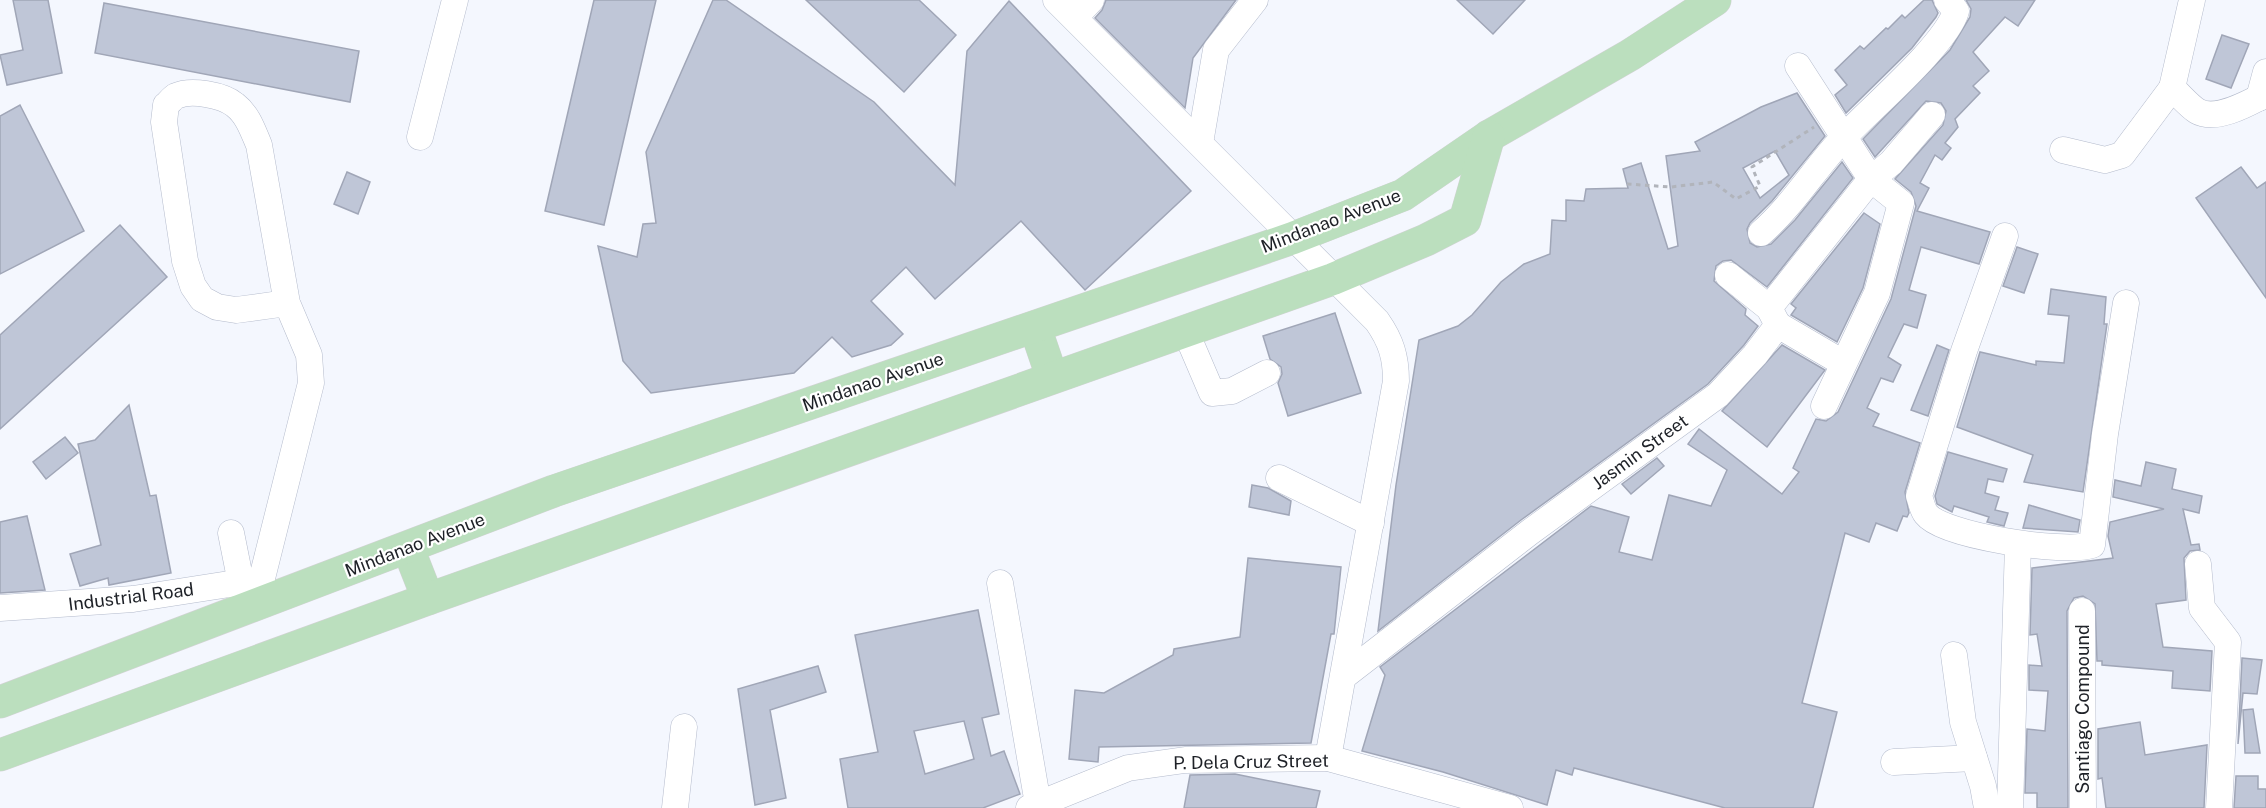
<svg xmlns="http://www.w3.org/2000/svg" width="2266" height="808" viewBox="0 0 2266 808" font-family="'Public Sans',sans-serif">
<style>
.building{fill:#bfc6d7;stroke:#a0a6b7;stroke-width:1.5;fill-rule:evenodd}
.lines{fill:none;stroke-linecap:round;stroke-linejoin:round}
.minor-casing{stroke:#b4bbcc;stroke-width:27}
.major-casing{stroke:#d2d3d4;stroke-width:33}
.path{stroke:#b1b4bb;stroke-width:3;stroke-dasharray:4.5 4.5;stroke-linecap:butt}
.minor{stroke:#fff;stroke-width:26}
.major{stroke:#bbdfbe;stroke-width:32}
.labels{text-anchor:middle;stroke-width:4.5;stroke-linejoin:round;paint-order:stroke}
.street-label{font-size:18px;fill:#1e2127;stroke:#fff}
</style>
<rect width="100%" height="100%" fill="#f4f7fe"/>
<g class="building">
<polygon points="13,0 48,0 62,73 7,85 0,55 23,50"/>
<polygon points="594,0 656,0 604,225 545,211"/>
<polygon points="713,0 726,0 874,102 955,185 967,51 1009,1 1191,191 1085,290 1021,221 935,299 906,267 871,301 903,334 891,345 852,357 832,337 794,373 651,393 623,361 598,246 637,257 643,224 656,223 646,152"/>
<polygon points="806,0 919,0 956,35 904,92"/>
<polygon points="1106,0 1236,0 1193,58 1185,108 1095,18 1102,10"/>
<polygon points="1457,0 1525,0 1493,34"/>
<polygon points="1924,0 1932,0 1938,13 1936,17 1912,48 1846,113 1835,95 1847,85 1835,70 1860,46 1864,49 1886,28 1888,29 1902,15 1905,18"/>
<polygon points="1966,0 2035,0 2018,26 2005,17 1973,52 1989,71 1973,86 1980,93 1955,119 1958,127 1945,143 1951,148 1942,160 1935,155 1920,183 1929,188 1917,211 1990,232 1979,264 1921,247 1909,290 1926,295 1917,328 1904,324 1888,357 1901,365 1893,382 1881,378 1867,408 1879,414 1873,426 1920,443 1905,492 1909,513 1907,517 1903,516 1897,531 1876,523 1869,542 1845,533 1802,703 1837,712 1813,808 1725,808 1574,768 1572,775 1556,770 1547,805 1443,772 1362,751 1385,675 1380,667 1591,506 1629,517 1619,552 1652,560 1669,495 1711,506 1727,470 1688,444 1699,429 1782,494 1799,472 1793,468 1816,419 1826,421 1838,412 1891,299 1916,206 1911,192 1895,179 1943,125 1946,111 1941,103 1926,101 1875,157 1863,139 1950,50 1970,17 1971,9"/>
<polygon points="104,3 359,51 350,102 95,53"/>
<polygon points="2222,35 2249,44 2231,88 2206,79"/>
<path d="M1797,93L1825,136L1772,201L1750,223L1747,229L1750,243L1757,247L1771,244L1795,220L1842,162L1853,178L1767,287L1731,260L1723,261L1716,266L1714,281L1746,309L1745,315L1758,326L1744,345L1708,384L1521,520L1378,631L1396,485L1419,340L1458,326L1472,315L1501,282L1524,264L1550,254L1552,220L1566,221V200L1584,201L1586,189L1628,188L1623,169L1641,163L1668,249L1678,246L1666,156L1700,151L1695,142L1761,107ZM1775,151L1789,175L1760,198L1743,168Z"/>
<polygon points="20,105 84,231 0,274 0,116"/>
<polygon points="2241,167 2257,188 2266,182 2266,298 2196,198"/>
<polygon points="347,172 370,182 358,214 334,204"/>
<polygon points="1864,213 1880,224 1863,288 1837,342 1791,315 1796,308 1791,304"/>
<polygon points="120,225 167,277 0,429 0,335"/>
<polygon points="2017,247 2038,254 2024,293 2003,286"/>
<polygon points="2051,289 2106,297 2104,324 2107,324 2083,492 2024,482 2033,455 1957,427 1980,352 2036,365 2036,361 2064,363 2069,316 2048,314"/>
<polygon points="1335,313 1361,393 1288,416 1278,383 1282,374 1281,367 1270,359 1263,336"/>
<polygon points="1782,345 1825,370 1767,447 1722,411"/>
<polygon points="1937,345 1949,350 1928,416 1911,410"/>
<polygon points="129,405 150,496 156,495 171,573 109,585 108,578 80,586 70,554 101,545 78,444 95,440"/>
<polygon points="65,437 78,453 46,479 33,462"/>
<polygon points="1948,452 2007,469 2003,482 1988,479 1985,493 1999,497 1995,510 2008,513 2004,526 1987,522 1989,517 1954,506 1952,512 1937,504 1935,496"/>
<polygon points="1657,458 1664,466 1631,494 1622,484"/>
<polygon points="2146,462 2176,469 2172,489 2202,496 2199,513 2183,509 2191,545 2199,544 2200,550 2190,551 2184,558 2186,600 2156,604 2163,647 2212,651 2210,691 2172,688 2173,671 2102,665 2102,661 2097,661 2095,604 2083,596 2074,598 2067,611 2068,808 2037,808 2037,793 2025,793 2027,729 2045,731 2048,691 2029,690 2029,665 2042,666 2037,634 2030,635 2032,568 2113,558 2108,536 2110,522 2164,509 2113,497 2115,480 2141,486"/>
<polygon points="1252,485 1268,488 1291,501 1289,515 1249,507"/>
<polygon points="2029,505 2080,520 2078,532 2023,528"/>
<polygon points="27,516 45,590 0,593 0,522"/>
<polygon points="1248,558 1341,567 1334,634 1331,634 1311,743 1099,747 1098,762 1069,759 1075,690 1104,693 1173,655 1174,649 1240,637"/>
<path d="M978,610L999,714L982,718L991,756L1004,751L1020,794L983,808H848L840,759L878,752L855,635ZM964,721L974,759L925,774L914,731Z"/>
<polygon points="2242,658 2262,660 2257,694 2243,693 2238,744"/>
<polygon points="818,666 826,692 770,710 786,798 755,805 738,689"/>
<polygon points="2253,709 2260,753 2245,753 2243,710"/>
<polygon points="2140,722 2145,755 2207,745 2204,808 2106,808 2102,778 2098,779 2098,729"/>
<polygon points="1235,774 1320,791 1316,808 1184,808 1190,775"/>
<polygon points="2236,776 2258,776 2258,789 2266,789 2266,808 2234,808"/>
</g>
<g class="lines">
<defs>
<g id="minor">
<path d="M1056,0L1377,321C1391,341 1396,357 1396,381L1328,758"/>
<path d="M2192,0L2172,88C2180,95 2188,105 2197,111C2216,122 2249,103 2266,94"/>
<polyline points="1075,17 1091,0"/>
<polyline points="1798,66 1871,179 1901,203 1877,293 1824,406"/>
<polyline points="2259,98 2266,72"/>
<polyline points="420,137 455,0"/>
<polyline points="1200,143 1216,50 1255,0"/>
<polyline points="2063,150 2105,160 2122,155 2172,88"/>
<path d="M1761,233C1793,205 1815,168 1844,137C1871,108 1946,45 1956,11L1947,0"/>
<path d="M2005,236L1964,351L1919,496C1921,501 1922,509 1926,514C1943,536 2064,554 2092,545L2105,434L2126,303"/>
<polyline points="1728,275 1769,308"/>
<polyline points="1778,325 1769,308 1871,179 1891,163 1932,115"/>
<polyline points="1778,325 1843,363"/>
<polyline points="1185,330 1212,393 1232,391 1267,373"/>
<polyline points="1279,478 1371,523"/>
<polyline points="231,533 241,583"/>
<polyline points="2198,564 2202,608 2228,642 2219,808"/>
<polyline points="1000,583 1038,804"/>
<path d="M255,606L311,383L309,355L287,303L259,145C253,131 248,115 235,105C223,95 191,89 176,96C172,98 169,103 166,105L164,122L185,261L193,286L202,299L217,307L236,310L287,303"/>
<polyline points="0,608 133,599 262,579"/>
<polyline points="2082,611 2083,808"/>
<polyline points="1954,655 1963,722 1983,786 1987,808"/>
<polyline points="1344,676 1530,532 1718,395 1755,355 1778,325"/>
<polyline points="1894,762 1974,758"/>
<polyline points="675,808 684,727"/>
<polyline points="1029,808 1128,768 1185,760 1328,758 1510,808"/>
<polyline points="2010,808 2018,545"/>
</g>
<g id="major">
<polyline points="1035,327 1052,377"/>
<polyline points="408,548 428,599"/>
<polyline points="0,702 554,491 1293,238 1403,195 1489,136 1630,55 1715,0"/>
<polyline points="0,755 428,599 1333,279 1426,240 1465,220 1489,136"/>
</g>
</defs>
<use href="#minor" class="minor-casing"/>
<use href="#major" class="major-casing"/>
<polyline class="path" points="1627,184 1671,187 1713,182 1736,199 1760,186 1752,167 1814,127"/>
<use href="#minor" class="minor"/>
<use href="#major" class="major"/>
</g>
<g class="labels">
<g class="street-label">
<text transform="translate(1331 221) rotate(-21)" y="6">Mindanao Avenue</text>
<text transform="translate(873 382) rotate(-19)" y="6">Mindanao Avenue</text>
<text transform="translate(1640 452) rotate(-36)" y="6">Jasmin Street</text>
<text transform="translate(415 545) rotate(-21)" y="6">Mindanao Avenue</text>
<text transform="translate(131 597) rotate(-7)" y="6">Industrial Road</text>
<text transform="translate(2083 709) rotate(-90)" y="6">Santiago Compound</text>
<text transform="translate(1251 762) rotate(-1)" y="6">P. Dela Cruz Street</text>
</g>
</g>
</svg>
